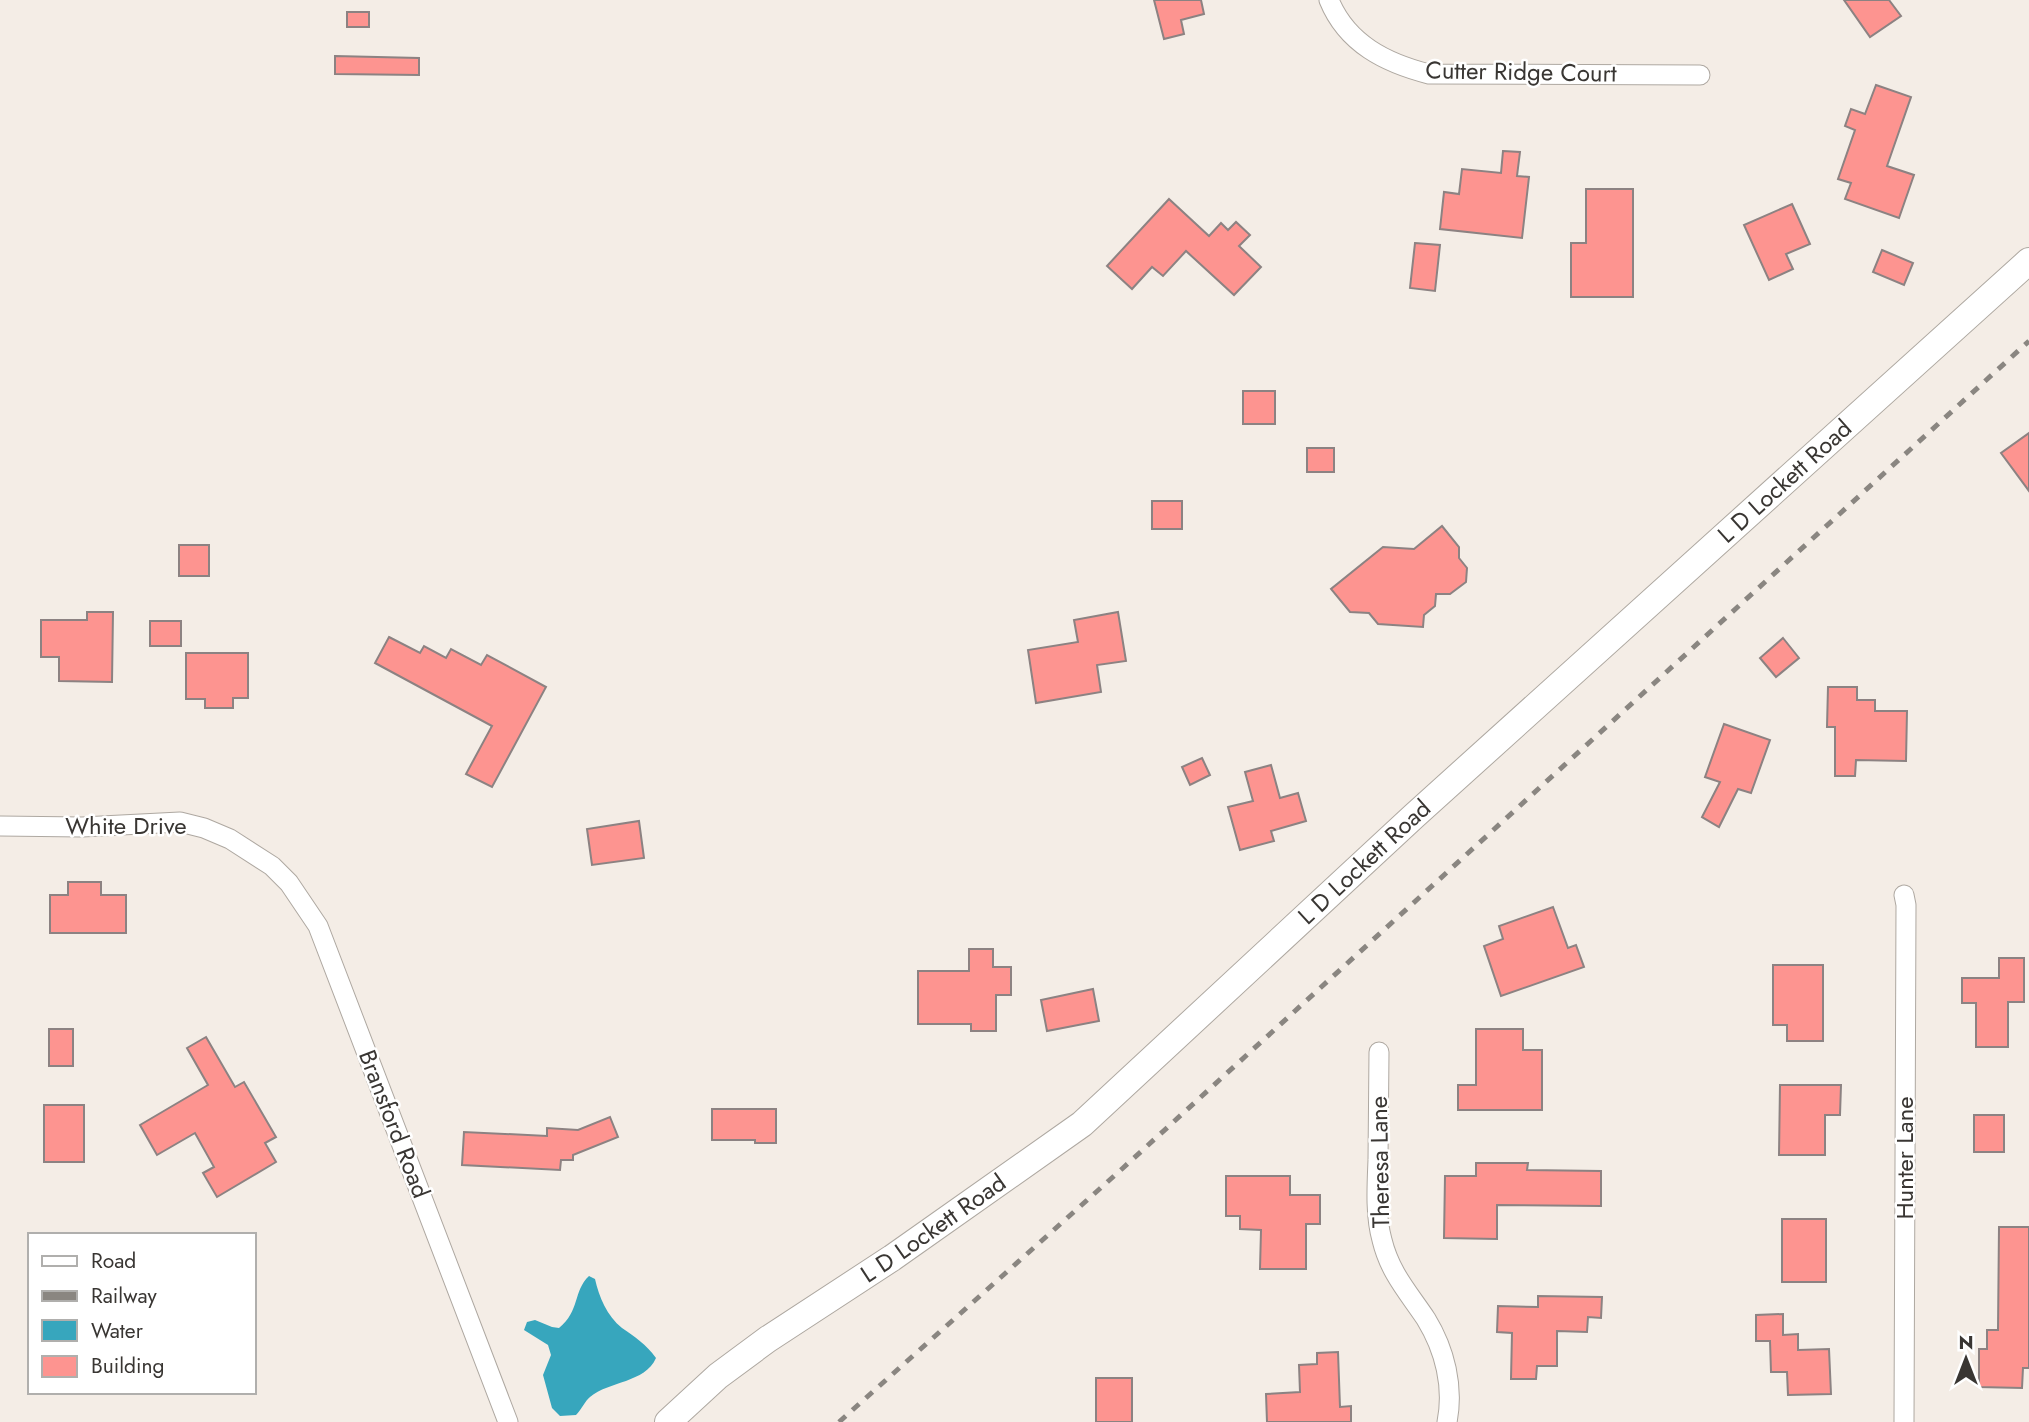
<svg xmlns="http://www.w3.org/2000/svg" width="2029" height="1422" viewBox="0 0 2029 1422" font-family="Jost,sans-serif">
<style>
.water{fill:#37a6bd}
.building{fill:#fd9490;stroke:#8c8282;stroke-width:2}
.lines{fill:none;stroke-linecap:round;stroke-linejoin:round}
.street-casing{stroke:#aea8a1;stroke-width:21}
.secondary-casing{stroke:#aea8a1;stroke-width:28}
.street{stroke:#fff;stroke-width:19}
.secondary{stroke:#fff;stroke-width:26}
.rail{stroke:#8a8681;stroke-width:5;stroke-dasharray:9 9;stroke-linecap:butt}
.labels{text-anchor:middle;stroke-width:5;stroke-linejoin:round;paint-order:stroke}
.street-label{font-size:24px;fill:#393633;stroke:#fff}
</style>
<rect width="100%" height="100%" fill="#f4ede6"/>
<path class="water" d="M589,1276L595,1279C599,1297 607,1316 622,1328C635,1337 646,1344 656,1358C645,1383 609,1381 590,1397C585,1401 581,1410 576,1415L560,1416L552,1408L543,1375L551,1355L548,1345L524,1330L527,1322L535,1320L552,1327L559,1328C580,1311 573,1291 589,1276Z"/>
<g class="building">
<polygon points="1154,0 1201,0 1204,14 1181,20 1184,34 1164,39"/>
<polygon points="1844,0 1889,0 1901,16 1870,37"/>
<rect x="347" y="12" width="22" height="15"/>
<polygon points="335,56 419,58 419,75 335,74"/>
<polygon points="1876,85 1911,97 1887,166 1914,175 1899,218 1845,199 1851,183 1838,179 1855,130 1845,126 1851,109 1865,114"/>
<polygon points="1503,151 1520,152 1517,176 1529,177 1522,238 1440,229 1444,192 1459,194 1462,169 1501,173"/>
<polygon points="1586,189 1633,189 1633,297 1571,297 1571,243 1586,243"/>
<polygon points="1169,199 1209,236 1221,223 1228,230 1236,222 1250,235 1239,246 1261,267 1234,295 1186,251 1163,276 1152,267 1132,289 1107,266"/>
<polygon points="1792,204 1810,244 1786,254 1793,269 1769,280 1744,225"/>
<polygon points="1415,243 1440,245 1435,291 1410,288"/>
<polygon points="1882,250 1913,263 1904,285 1873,272"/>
<rect x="1243" y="391" width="32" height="33"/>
<polygon points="2029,433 2029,491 2001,453"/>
<rect x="1307" y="448" width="27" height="24"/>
<rect x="1152" y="501" width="30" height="28"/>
<polygon points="1442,526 1459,547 1459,558 1467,568 1466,582 1450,594 1436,594 1435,606 1424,615 1423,627 1378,624 1369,613 1350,612 1331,589 1383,547 1414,549"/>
<rect x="179" y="545" width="30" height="31"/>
<polygon points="87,612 113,612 112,682 59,681 59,657 41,657 41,620 87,620"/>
<polygon points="1118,612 1126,661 1097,665 1101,692 1036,703 1028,650 1078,642 1074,620"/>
<rect x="150" y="621" width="31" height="25"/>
<polygon points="389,637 420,653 424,646 446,658 451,649 481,665 487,655 546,687 492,787 466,774 492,726 375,663"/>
<polygon points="1783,638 1799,658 1776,677 1760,658"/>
<polygon points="186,653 248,653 248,698 233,698 233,708 205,708 205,699 186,699"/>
<polygon points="1828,687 1857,687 1857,700 1875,700 1875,711 1907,711 1906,761 1856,760 1855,776 1835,776 1835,727 1827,727"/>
<polygon points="1724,724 1770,740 1751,793 1738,789 1719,827 1702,817 1720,782 1705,777"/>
<polygon points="1202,758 1210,775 1190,785 1182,767"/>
<polygon points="1271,765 1280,798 1298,793 1306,821 1271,831 1274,841 1240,850 1228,807 1253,801 1245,772"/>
<polygon points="639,821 644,858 592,865 587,829"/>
<polygon points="68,882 101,882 101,895 126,895 126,933 50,933 50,895 68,895"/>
<polygon points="1553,907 1568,948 1576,945 1584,967 1501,996 1484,946 1503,939 1499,926"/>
<polygon points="969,949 993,949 993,967 1011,967 1011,995 996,995 996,1031 971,1031 971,1024 918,1024 918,971 969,971"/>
<polygon points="1999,958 2024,958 2024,1002 2008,1002 2008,1047 1976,1047 1976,1003 1962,1003 1962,978 1999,978"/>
<polygon points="1773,965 1823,965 1823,1041 1787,1041 1787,1025 1773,1025"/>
<polygon points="1093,989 1099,1021 1047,1031 1041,1000"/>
<rect x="49" y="1029" width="24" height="37"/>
<polygon points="1476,1029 1523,1029 1523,1050 1542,1050 1542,1110 1458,1110 1458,1085 1476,1085"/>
<polygon points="206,1037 235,1087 244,1082 276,1137 265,1143 276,1162 217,1197 203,1173 214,1167 195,1133 157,1155 140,1125 208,1085 187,1048"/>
<polygon points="1780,1085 1841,1085 1840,1115 1825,1115 1825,1155 1779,1155"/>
<rect x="44" y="1105" width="40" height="57"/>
<polygon points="712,1109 776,1109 776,1143 755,1143 755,1140 712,1140"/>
<rect x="1974" y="1115" width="30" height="37"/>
<polygon points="610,1117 618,1137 573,1155 573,1160 561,1160 560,1170 462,1165 464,1132 547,1136 547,1128 578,1130"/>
<polygon points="1476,1163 1528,1163 1527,1170 1601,1171 1601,1206 1497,1205 1497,1239 1444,1238 1445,1176 1476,1176"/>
<polygon points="1226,1176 1290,1176 1290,1195 1320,1195 1320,1224 1306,1224 1306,1269 1260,1269 1261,1230 1240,1229 1240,1216 1226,1216"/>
<rect x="1782" y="1219" width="44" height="63"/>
<polygon points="1999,1227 2029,1227 2029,1368 2023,1368 2022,1388 1979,1387 1979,1349 1987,1349 1987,1330 1998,1330"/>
<polygon points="1538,1296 1602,1297 1601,1318 1588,1317 1587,1332 1557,1331 1557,1366 1537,1366 1536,1379 1511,1379 1512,1333 1497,1332 1498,1306 1538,1307"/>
<polygon points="1783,1314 1783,1335 1798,1334 1798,1350 1829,1349 1831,1394 1788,1395 1787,1372 1771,1372 1770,1341 1756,1341 1756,1315"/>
<polygon points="1338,1352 1340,1407 1351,1406 1351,1422 1267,1422 1266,1394 1300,1392 1299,1365 1317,1364 1317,1353"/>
<rect x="1096" y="1378" width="36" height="44"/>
</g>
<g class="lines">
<defs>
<g id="street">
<path d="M1329,0C1347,44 1386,63 1429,74L1700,75"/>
<polyline points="0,826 82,827 180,822 204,828 230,839 272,866 289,883 318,926 508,1422"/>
<path d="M1379,1052C1379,1088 1378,1124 1378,1160C1377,1185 1375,1215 1382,1240C1390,1273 1408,1292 1426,1319C1445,1350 1454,1387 1447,1422"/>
<polyline points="1904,1422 1906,905 1904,895"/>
</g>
<g id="secondary">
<path id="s1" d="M668,1422L718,1376L768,1339L892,1258L1082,1124L1414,816L2029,261"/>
</g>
</defs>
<use href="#street" class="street-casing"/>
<use href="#secondary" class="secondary-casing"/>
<use href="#street" class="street"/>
<use href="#secondary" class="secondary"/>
<polyline class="rail" points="839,1422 1123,1168 2029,341"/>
</g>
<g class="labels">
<g class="street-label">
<text transform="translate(1521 72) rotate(1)" y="8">Cutter Ridge Court</text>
<text dy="8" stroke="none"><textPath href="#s1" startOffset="1463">L D Lockett Road</textPath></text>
<text x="126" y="834">White Drive</text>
<text dy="8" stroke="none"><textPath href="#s1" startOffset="896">L D Lockett Road</textPath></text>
<text transform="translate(394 1124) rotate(69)" y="8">Bransford Road</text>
<text transform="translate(1905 1158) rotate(-90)" y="8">Hunter Lane</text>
<text transform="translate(1380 1162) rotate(-91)" y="8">Theresa Lane</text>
<text dy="8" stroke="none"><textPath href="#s1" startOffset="329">L D Lockett Road</textPath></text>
</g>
</g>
<rect x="28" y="1233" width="228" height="161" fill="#ffffff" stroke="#b0afad" stroke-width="2"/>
<rect x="42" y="1256" width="35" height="10" fill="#ffffff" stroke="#b0afad" stroke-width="2"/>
<text x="91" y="1268" font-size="21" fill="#393633">Road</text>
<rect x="42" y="1291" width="35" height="10" fill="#8a8681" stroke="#b0afad" stroke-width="2"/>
<text x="91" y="1303" font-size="21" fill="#393633">Railway</text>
<rect x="42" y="1320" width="35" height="21" fill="#37a6bd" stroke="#b0afad" stroke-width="2"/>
<text x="91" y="1338" font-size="21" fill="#393633">Water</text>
<rect x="42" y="1356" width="35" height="21" fill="#fd9490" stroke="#b0afad" stroke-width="2"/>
<text x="91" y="1373" font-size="21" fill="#393633">Building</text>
<g transform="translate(1966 1359)" stroke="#ffffff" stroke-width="5" paint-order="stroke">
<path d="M0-5L12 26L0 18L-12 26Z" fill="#393633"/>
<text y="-10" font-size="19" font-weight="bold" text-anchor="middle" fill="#393633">N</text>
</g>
</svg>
